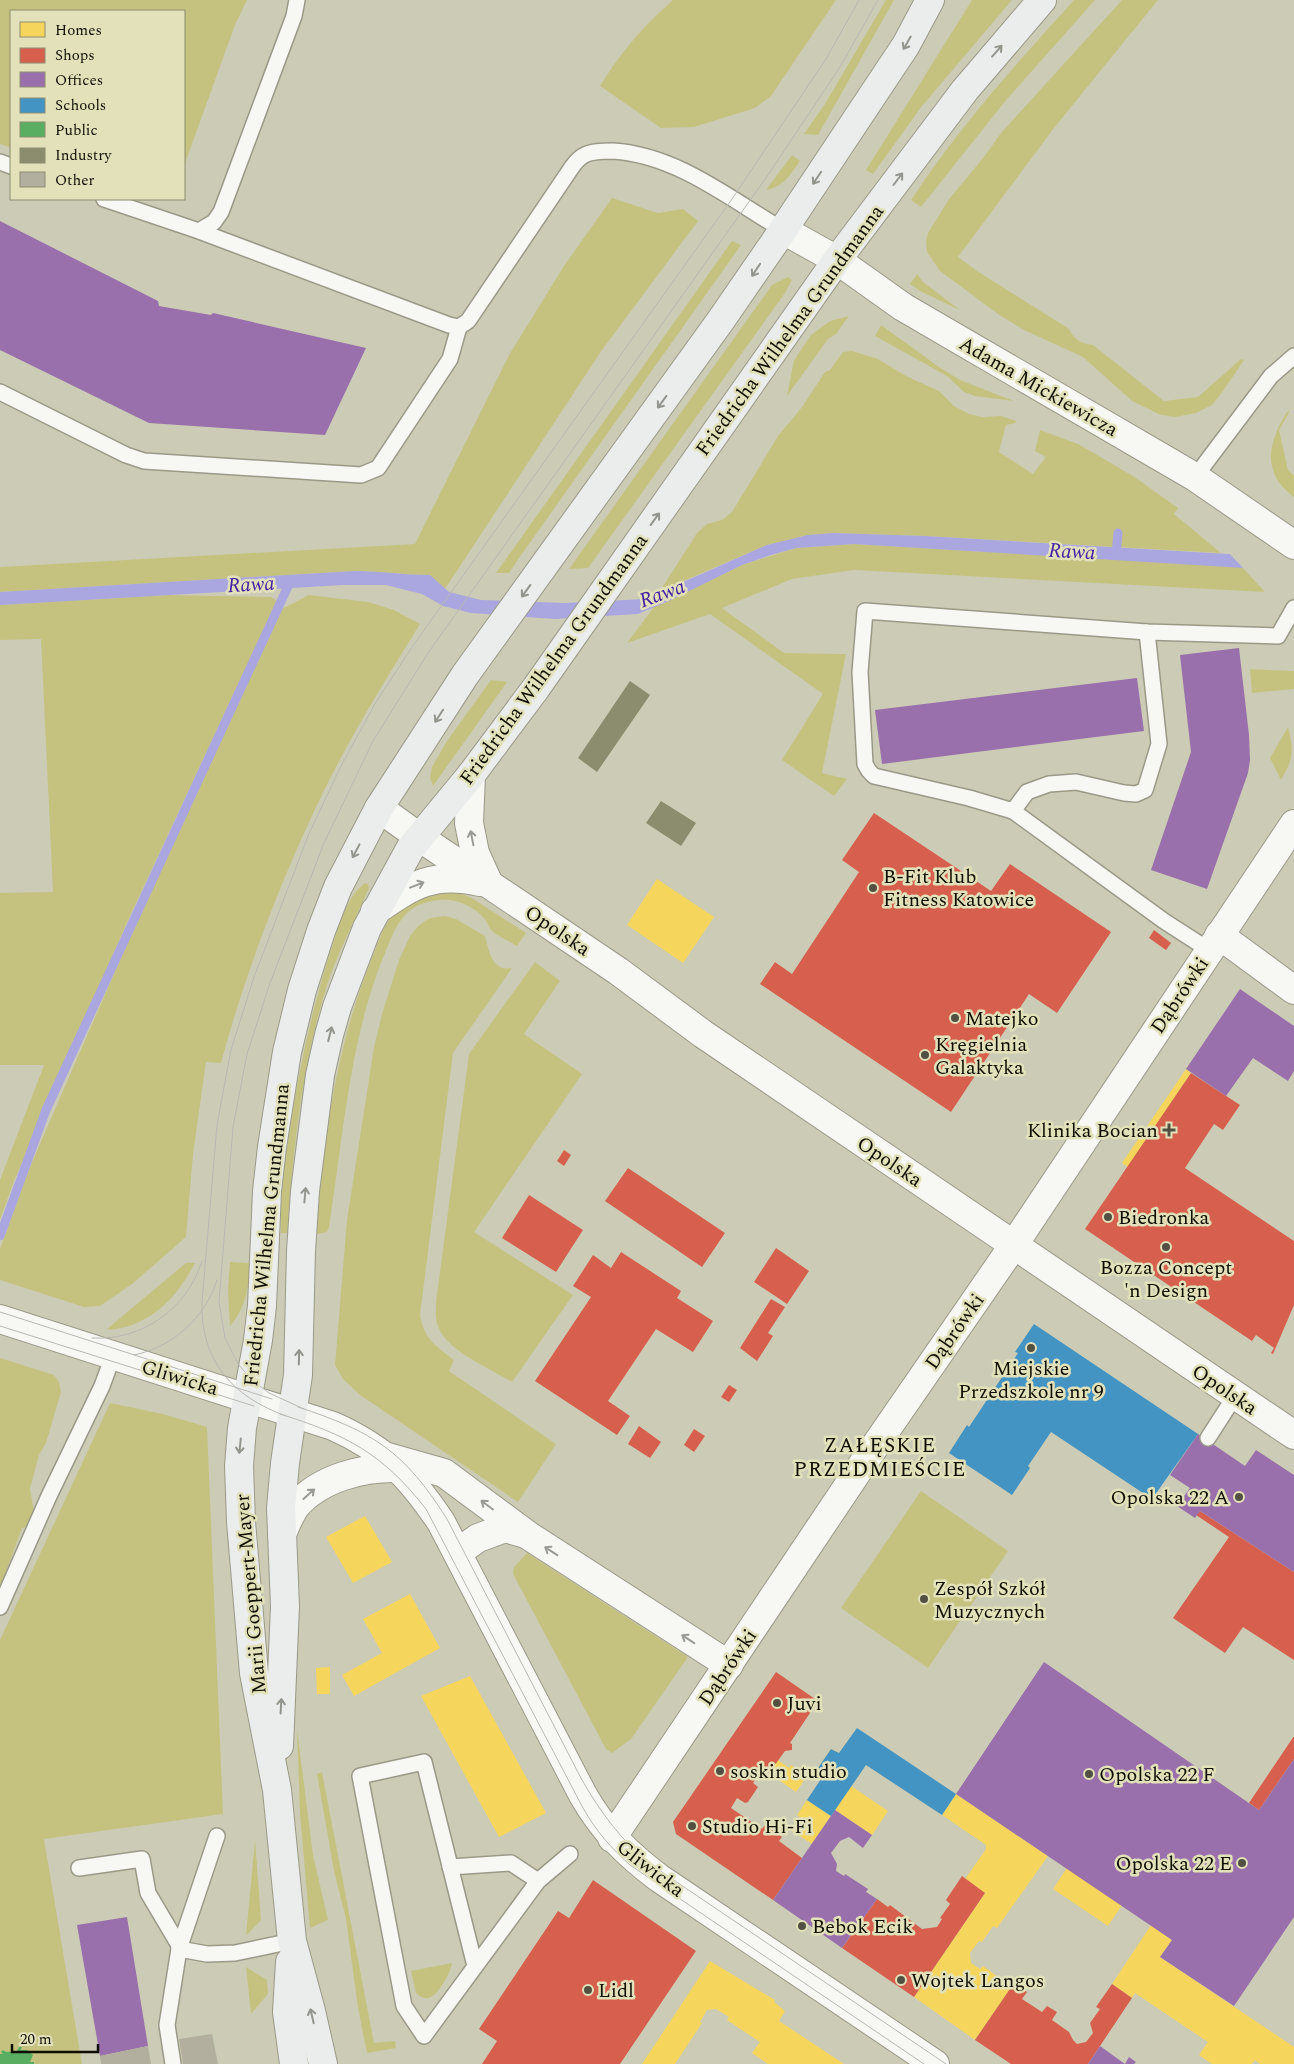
<svg xmlns="http://www.w3.org/2000/svg" width="1294" height="2064" viewBox="0 0 1294 2064" font-family="Spectral,serif">
<style>
.green{fill:#c5c280}
.water{fill:#aaa6df}
.pier{fill:#ccccb6}
.homes{fill:#f6d55c}
.shops{fill:#d6604d}
.offices{fill:#9970ab}
.schools{fill:#4393c3}
.public{fill:#5aae61}
.industry{fill:#8c8c6e}
.lines{fill:none;stroke-linecap:round;stroke-linejoin:round}
.stream{stroke:#aaa6df;stroke-width:9}
.building{fill:#b2af9f}
.service-casing{stroke:#9a9988;stroke-width:18}
.minor-casing{stroke:#9a9988;stroke-width:30}
.tertiary-casing{stroke:#9a9988;stroke-width:30}
.secondary-casing{stroke:#9a9988;stroke-width:30}
.service{stroke:#f7f7f4;stroke-width:15}
.minor{stroke:#f7f7f4;stroke-width:28}
.tertiary{stroke:#f7f7f4;stroke-width:28}
.secondary{stroke:#eaedeb;stroke-width:28}
.tram{stroke:#b8b8b3;stroke-width:1}
.oneway{stroke:#92948e}
.oneway2{stroke:#9a9a94}
.poi-dot{fill:#515042;stroke:#e2e1ba;stroke-width:2}
.labels{text-anchor:middle;stroke-width:5;stroke-linejoin:round;paint-order:stroke}
.street-label{font-size:20px;fill:#0f0e03;stroke:#e2e1ba}
.poi-label{font-size:20px;fill:#0f0e03;stroke:#e2e1ba;text-anchor:start}
.water-label{font-size:21px;font-style:italic;fill:#4522a5;stroke:#e2e1ba}
.neighbourhood-label{font-size:21px;letter-spacing:1px;fill:#0f0e03;stroke:#e2e1ba}
</style>
<rect width="100%" height="100%" fill="#ccccb6"/>
<g class="green">
<polygon points="0,0 247,0 235,25 184,166 184,11 11,11 11,148 0,144"/>
<path d="M673,0H836L771,96L755,108L694,127L661,128L600,86C623,49 641,29 673,0Z"/>
<polygon points="886,0 894,0 818,135 804,134 825,104"/>
<polygon points="972,0 1012,0 922,106 873,174 866,170"/>
<path d="M1074,0H1095L1007,99L921,207L911,200C958,128 1017,63 1074,0Z"/>
<path d="M1122,0H1158L1054,128L958,257L977,271L1069,329C1074,340 1081,343 1093,345L1164,401L1198,397L1241,359L1244,360L1221,394L1212,405L1196,413L1176,417L1161,415L1132,401L1083,357L1024,330L998,314L940,271L927,252L926,242L928,233L949,199L984,157L1001,133Z"/>
<path d="M792,155L800,161C789,176 785,186 766,190Z"/>
<path d="M612,198L658,213L683,209L698,221L602,350L445,589L429,575C404,575 380,571 355,571L0,592V567L415,544L509,355L564,266Z"/>
<polygon points="732,241 741,245 524,551 509,573 496,573"/>
<polygon points="917,274 923,282 960,310 922,292 910,284"/>
<polygon points="788,277 792,280 785,293 588,568 569,569 772,285"/>
<polygon points="849,316 836,334 828,339 787,396 794,360 811,335 830,321"/>
<polygon points="881,325 939,367 960,380 1014,401 975,396 964,392 947,376 875,336"/>
<polygon points="852,351 878,359 906,376 939,391 954,406 969,414 983,417 1001,416 1016,421 1015,423 1006,425 999,452 1033,474 1046,457 1035,451 1040,430 1078,444 1133,476 1178,508 1174,514 1221,553 925,536 833,533 808,535 767,545 660,591 697,533 707,524 722,520 732,512 778,436 802,407 825,372 830,370 843,352"/>
<path d="M1290,411L1279,430L1288,470L1294,476V497C1261,473 1268,442 1287,412Z"/>
<polygon points="854,544 1242,567 1265,592 854,570 792,579 722,608 784,653 846,654 822,773 847,779 834,796 782,760 823,694 710,614 627,643 654,607 742,565 796,548"/>
<polygon points="167,595 271,597 277,601 129,918 14,1181 0,1220 0,1180 44,1065 0,1065 0,893 53,892 41,639 0,640 0,605"/>
<path d="M309,595L368,602L394,610L420,624C385,681 348,740 319,801C279,885 245,974 221,1063L206,1062L193,1154L186,1237L132,1284L100,1306L84,1307L0,1280V1249L29,1169L160,868L280,610Z"/>
<polygon points="1250,669 1294,671 1294,689 1252,693"/>
<polygon points="491,680 507,682 433,786 430,778 432,767 447,741"/>
<path d="M1288,727C1294,750 1293,760 1281,780L1270,758Z"/>
<path d="M365,883L368,884L369,888C355,920 339,950 328,982C302,1063 293,1149 287,1233H281C280,1200 284,1167 289,1135C298,1073 311,1013 330,953C338,930 345,898 365,883Z"/>
<path d="M453,890L472,898L526,933L517,946C509,941 497,936 491,930C488,926 487,921 483,917C475,908 461,901 449,900C435,899 418,903 407,913C396,924 391,938 385,953C350,1036 343,1138 329,1227L327,1232L316,1234C323,1139 337,1042 374,953C379,939 386,920 397,910C416,893 429,894 453,890Z"/>
<path d="M445,916L456,919L485,936C489,951 492,972 512,968L453,1053L420,1315C424,1339 436,1346 454,1360L449,1371L556,1444L518,1502L360,1395L343,1379L335,1365L347,1220L374,1047L382,1014L399,960L410,936L418,926L425,921L430,918Z"/>
<path d="M535,962L560,981L524,1034L582,1074L474,1232L573,1295L512,1382C490,1368 446,1351 438,1326C435,1319 436,1310 436,1302L469,1054Z"/>
<path d="M230,1262L250,1263C249,1287 246,1308 230,1326L228,1290Z"/>
<path d="M186,1263H195C180,1292 159,1317 126,1327C120,1328 113,1331 107,1329Z"/>
<polygon points="0,1358 54,1375 59,1382 61,1392 46,1443 39,1455 30,1489 34,1512 29,1526 22,1528 0,1588"/>
<polygon points="110,1403 163,1414 207,1427 223,1814 44,1839 82,2064 0,2064 0,1640"/>
<polygon points="921,1491 1008,1551 928,1668 841,1608"/>
<polygon points="527,1553 688,1657 631,1739 612,1753 606,1749 513,1574 514,1567"/>
<polygon points="297,1729 313,1855 328,1920 310,1928 300,1814"/>
<polygon points="322,1772 374,2043 395,2041 396,2048 367,2053 358,2008 346,1919 334,1871 317,1774"/>
<polygon points="255,1840 261,1920 246,1936"/>
<path d="M452,1963C452,1970 439,1994 431,1997C425,2000 420,1997 416,1993L411,1971Z"/>
<polygon points="246,1967 267,1980 268,1994 251,2014"/>
</g>
<path class="water" d="M833,533L925,536L1245,555L1294,571L854,544L796,548L771,555L742,565L669,601L638,614L555,619L471,613L443,606L422,594L386,585H343L0,605V592L355,571C380,571 404,575 430,575L449,592L481,600L565,603L645,599L767,545L808,535Z"/>
<polygon class="pier" points="1227,551 1294,555 1294,573 1245,570"/>
<g class="homes">
<polygon points="657,879 714,917 683,963 627,925"/>
<polygon points="1186,1069 1191,1073 1128,1167 1122,1163"/>
<polygon points="365,1516 392,1562 353,1583 326,1537"/>
<polygon points="410,1594 440,1648 354,1696 342,1675 382,1653 363,1619"/>
<polygon points="330,1667 330,1694 317,1694 316,1668"/>
<polygon points="470,1676 546,1813 499,1837 421,1696"/>
<polygon points="831,1749 839,1753 825,1773 818,1768"/>
<polygon points="778,1760 789,1768 791,1765 807,1776 796,1792 769,1773"/>
<polygon points="851,1786 888,1811 872,1835 835,1810"/>
<polygon points="956,1794 1048,1856 997,1928 993,1926 982,1942 979,1941 970,1953 971,1963 980,1969 983,1966 1002,1980 1000,1983 1010,1989 975,2040 914,1997 985,1893 965,1879 986,1849 986,1845 942,1815"/>
<polygon points="807,1800 831,1816 812,1844 791,1830 800,1817 797,1815"/>
<polygon points="1067,1868 1122,1905 1108,1926 1053,1889"/>
<polygon points="1151,1925 1172,1940 1160,1957 1294,2047 1294,2064 1260,2064 1255,2060 1252,2064 1212,2064 1199,2055 1208,2042 1135,1993 1132,1998 1112,1984"/>
<polygon points="710,1961 775,2000 774,2002 785,2011 779,2021 844,2064 768,2064 752,2053 760,2042 727,2020 729,2017 716,2009 707,2010 700,2022 702,2023 675,2064 642,2064"/>
</g>
<g class="shops">
<polygon points="874,813 991,891 1010,864 1111,932 1057,1013 1029,994 951,1112 760,984 775,962 792,974 859,872 842,860"/>
<polygon points="1154,930 1171,943 1166,950 1149,938"/>
<polygon points="1191,1073 1240,1105 1223,1130 1214,1124 1185,1168 1294,1241 1294,1305 1273,1354 1271,1353 1274,1348 1256,1335 1252,1341 1085,1229"/>
<polygon points="564,1150 571,1155 564,1166 557,1161"/>
<polygon points="628,1168 725,1233 702,1267 605,1201"/>
<polygon points="529,1195 583,1230 556,1272 502,1238"/>
<polygon points="776,1248 809,1271 787,1304 754,1282"/>
<polygon points="621,1252 681,1291 677,1298 713,1321 693,1352 656,1329 608,1401 630,1416 617,1435 535,1381 591,1297 573,1286 593,1255 611,1268"/>
<polygon points="771,1299 785,1307 768,1333 773,1336 757,1361 740,1348"/>
<polygon points="729,1385 737,1390 729,1402 721,1397"/>
<polygon points="639,1426 661,1442 650,1458 628,1444"/>
<polygon points="694,1429 705,1436 694,1452 684,1445"/>
<polygon points="1200,1511 1294,1572 1294,1660 1243,1627 1225,1653 1173,1618 1229,1537 1196,1515"/>
<polygon points="776,1672 818,1701 790,1743 792,1744 792,1750 785,1751 769,1773 763,1769 753,1783 758,1787 748,1802 745,1803 737,1798 731,1808 762,1829 765,1825 782,1837 779,1841 802,1858 773,1900 676,1834 673,1822"/>
<polygon points="1294,1736 1294,1759 1259,1810 1249,1803"/>
<polygon points="962,1876 985,1893 914,1997 842,1948 877,1899 888,1907 890,1905 922,1929 937,1927 942,1919 940,1918 950,1904 946,1900"/>
<polygon points="593,1880 696,1951 620,2064 482,2064 497,2041 479,2029 558,1911 569,1918"/>
<polygon points="1014,1983 1027,1992 1022,1999 1042,2012 1047,2006 1057,2012 1052,2020 1069,2032 1073,2040 1077,2044 1086,2042 1093,2033 1090,2023 1100,2009 1096,2007 1112,1984 1132,1998 1088,2064 1011,2064 975,2040"/>
</g>
<g class="offices">
<polygon points="0,221 158,301 159,306 211,315 213,313 366,348 325,435 149,423 0,350"/>
<polygon points="1239,648 1249,735 1250,760 1248,773 1207,889 1151,870 1191,752 1180,655"/>
<polygon points="1137,678 1144,731 882,764 875,710"/>
<polygon points="1240,989 1294,1026 1294,1071 1288,1081 1253,1058 1226,1096 1186,1069"/>
<polygon points="1198,1434 1245,1466 1256,1450 1294,1475 1294,1572 1200,1511 1195,1518 1177,1506 1190,1488 1170,1475"/>
<polygon points="1044,1662 1259,1810 1294,1759 1294,1917 1234,2006 1160,1957 1172,1940 956,1794"/>
<polygon points="835,1810 872,1835 863,1848 849,1837 840,1841 831,1853 837,1864 836,1871 844,1876 845,1874 868,1889 866,1892 877,1899 842,1948 773,1900"/>
<polygon points="127,1917 148,2046 100,2056 77,1925"/>
<polygon points="1100,2046 1125,2064 1129,2057 1136,2062 1134,2064 1088,2064"/>
</g>
<g class="schools">
<polygon points="1034,1324 1198,1434 1152,1499 1051,1432 1028,1466 1030,1468 1012,1495 949,1453 967,1425 969,1427 1018,1353 1015,1352"/>
<polygon points="857,1728 956,1794 942,1815 866,1765 831,1816 807,1800 825,1773 818,1768 831,1749 839,1753"/>
</g>
<polygon class="public" points="19,2047 22,2047 21,2050 27,2050 33,2055 30,2062 34,2062 34,2064 0,2064 0,2054 3,2054 1,2052 3,2050 6,2052 17,2051"/>
<g class="industry">
<polygon points="630,681 650,695 597,772 578,758"/>
<polygon points="661,801 696,823 681,846 646,823"/>
</g>
<g class="lines">
<g class="stream">
<polyline points="1116,554 1118,533"/>
<polyline points="0,1236 46,1110 290,582"/>
</g>
</g>
<g class="building">
<polygon points="212,2034 218,2064 183,2064 179,2039"/>
<polygon points="148,2046 151,2064 101,2064 100,2056"/>
</g>
<g class="lines">
<defs>
<g id="service">
<polyline points="0,162 11,166"/>
<polyline points="104,199 199,231 214,222 221,212 294,16 297,0"/>
<path d="M199,231L449,325L459,327L468,321L572,167C575,163 579,158 583,156C590,151 604,151 613,151C677,155 730,199 783,230"/>
<polyline points="0,392 126,455 144,461 361,475 378,468 450,359 459,327"/>
<polyline points="1195,477 1271,376 1294,356"/>
<polyline points="1147,632 1159,744 1145,790 1136,794 1124,793 1076,782 1049,784 1027,792 1013,811 1164,921 1209,950"/>
<polyline points="1013,811 969,798 874,776 869,771 865,764 860,672 865,611 1147,632 1278,636 1294,608"/>
<polyline points="1208,1438 1235,1396"/>
<polyline points="0,1607 49,1496 102,1386 113,1356"/>
<polyline points="450,1867 511,1863 538,1881"/>
<polyline points="79,1868 142,1859 148,1893 180,1947"/>
<polyline points="179,1949 207,1954 235,1953 292,1941"/>
<polyline points="475,1966 424,1762 360,1776 404,2006 424,2036 538,1881 570,1854"/>
<polyline points="173,2064 167,2025 179,1949 217,1836"/>
</g>
<g id="minor">
<polyline points="783,230 837,260 903,307 1195,477 1294,545"/>
<polyline points="471,775 469,823 475,853 489,884"/>
<polyline points="379,808 419,837 618,971 703,1034 1294,1435"/>
<path d="M375,911C413,885 433,871 480,882"/>
<polyline points="1219,935 1294,990"/>
<polyline points="384,1456 444,1473 525,1533"/>
<polyline points="458,1552 478,1538 505,1528 526,1534 729,1665"/>
<polyline points="612,1838 864,1462 1013,1246 1294,824"/>
</g>
<g id="tertiary">
<path d="M0,1319L333,1426C385,1449 410,1476 441,1522L583,1795C603,1830 627,1854 659,1878L935,2064"/>
<path d="M282,1534C286,1525 290,1514 296,1506C320,1478 363,1467 399,1468"/>
</g>
<g id="secondary">
<polyline points="279,1746 285,1606 281,1508 285,1463 298,1375 301,1251 305,1191 320,1075 329,1035 337,1007 367,928 410,849 471,775 536,688 837,260 965,90 1042,0"/>
<polyline points="290,1962 287,2012 294,2064"/>
<polyline points="323,2064 311,2011 292,1941 277,1790 254,1673 241,1522 239,1466 242,1428 258,1340 262,1306 267,1191 272,1147 287,1052 302,990 321,931 338,887 379,808 465,675 721,320 783,230 906,45 930,0"/>
</g>
</defs>
<use href="#service" class="service-casing"/>
<use href="#minor" class="minor-casing"/>
<use href="#tertiary" class="tertiary-casing"/>
<use href="#secondary" class="secondary-casing"/>
<use href="#service" class="service"/>
<use href="#minor" class="minor"/>
<use href="#tertiary" class="tertiary"/>
<use href="#secondary" class="secondary"/>
<g class="tram">
<polyline points="0,1312 272,1399"/>
<polyline points="0,1326 254,1406"/>
<path d="M92,1338C142,1341 187,1309 202,1261"/>
<path d="M134,1355C173,1347 205,1318 217,1280"/>
<path d="M298,1407C374,1432 404,1451 447,1519L582,1780C601,1813 621,1840 650,1864L946,2064"/>
<polyline points="304,1409 269,1393 252,1380 238,1364 225,1338 219,1302 233,1127 247,1054 270,983 324,843 373,741 428,653 768,175 840,67 878,0"/>
<path d="M280,1414C347,1435 382,1453 426,1509L583,1808C596,1831 611,1848 630,1865L924,2064"/>
<path d="M286,1416C233,1397 200,1361 202,1302L217,1125L231,1050L254,977L308,836L340,768L376,702L412,647L732,199L826,59L859,0"/>
</g>
</g>
<defs><path id="oneway-shaft" d="M-6 0H5M1.5-3L5.5 0L1.5 3" fill="none" stroke-width="1.6" stroke-linecap="round" stroke-linejoin="round" transform="scale(1.25)"/></defs>
<g class="oneway">
<use href="#oneway-shaft" transform="translate(907 43) rotate(120)"/>
<use href="#oneway-shaft" transform="translate(997 51) rotate(-49)"/>
<use href="#oneway-shaft" transform="translate(817 178) rotate(124)"/>
<use href="#oneway-shaft" transform="translate(898 179) rotate(-53)"/>
<use href="#oneway-shaft" transform="translate(756 270) rotate(124)"/>
<use href="#oneway-shaft" transform="translate(662 402) rotate(126)"/>
<use href="#oneway-shaft" transform="translate(655 519) rotate(-54)"/>
<use href="#oneway-shaft" transform="translate(526 591) rotate(126)"/>
<use href="#oneway-shaft" transform="translate(439 716) rotate(123)"/>
<use href="#oneway-shaft" transform="translate(356 851) rotate(118)"/>
<use href="#oneway-shaft" transform="translate(330 1034) rotate(-76)"/>
<use href="#oneway-shaft" transform="translate(305 1195) rotate(-85)"/>
<use href="#oneway-shaft" transform="translate(299 1357) rotate(-89)"/>
<use href="#oneway-shaft" transform="translate(240 1446) rotate(96)"/>
<use href="#oneway-shaft" transform="translate(281 1706) rotate(-87)"/>
<use href="#oneway-shaft" transform="translate(312 2016) rotate(-103)"/>
</g>
<g class="oneway2">
<use href="#oneway-shaft" transform="translate(472 838) rotate(-101)"/>
<use href="#oneway-shaft" transform="translate(417 885) rotate(-21)"/>
<use href="#oneway-shaft" transform="translate(309 1494) rotate(-42)"/>
<use href="#oneway-shaft" transform="translate(487 1505) rotate(-143)"/>
<use href="#oneway-shaft" transform="translate(551 1551) rotate(-147)"/>
<use href="#oneway-shaft" transform="translate(688 1639) rotate(-147)"/>
</g>
<g class="poi-dot">
<circle cx="873" cy="888" r="5"/>
<circle cx="955" cy="1018" r="5"/>
<circle cx="925" cy="1055" r="5"/>
<path d="M1166.5 1122.5h5v5h5v5h-5v5h-5v-5h-5v-5h5z"/>
<circle cx="1108" cy="1217" r="5"/>
<circle cx="1166" cy="1247" r="5"/>
<circle cx="1031" cy="1348" r="5"/>
<circle cx="1239" cy="1497" r="5"/>
<circle cx="924" cy="1599" r="5"/>
<circle cx="777" cy="1703" r="5"/>
<circle cx="720" cy="1771" r="5"/>
<circle cx="1089" cy="1774" r="5"/>
<circle cx="692" cy="1826" r="5"/>
<circle cx="1242" cy="1863" r="5"/>
<circle cx="802" cy="1926" r="5"/>
<circle cx="901" cy="1980" r="5"/>
<circle cx="588" cy="1990" r="5"/>
</g>
<g class="labels">
<g class="street-label">
<text transform="translate(789 330) rotate(-54)" y="7">Friedricha Wilhelma Grundmanna</text>
<text transform="translate(1039 386) rotate(30)" y="7">Adama Mickiewicza</text>
<text transform="translate(553 659) rotate(-54)" y="7">Friedricha Wilhelma Grundmanna</text>
<text transform="translate(558 930) rotate(34)" y="7">Opolska</text>
<text transform="translate(1179 995) rotate(-56)" y="7">Dąbrówki</text>
<text transform="translate(890 1161) rotate(34)" y="7">Opolska</text>
<text transform="translate(266 1235) rotate(-84)" y="7">Friedricha Wilhelma Grundmanna</text>
<text transform="translate(954 1331) rotate(-55)" y="7">Dąbrówki</text>
<text transform="translate(180 1377) rotate(17)" y="7">Gliwicka</text>
<text transform="translate(1225 1389) rotate(34)" y="7">Opolska</text>
<text transform="translate(250 1594) rotate(-95)" y="7">Marii Goeppert-Mayer</text>
<text transform="translate(727 1667) rotate(-56)" y="7">Dąbrówki</text>
<text transform="translate(651 1868) rotate(38)" y="7">Gliwicka</text>
</g>
<g class="poi-label">
<text x="883" y="883">B-Fit Klub<tspan x="883" dy="23">Fitness Katowice</tspan></text>
<text x="965" y="1025">Matejko</text>
<text x="935" y="1051">Kręgielnia<tspan x="935" dy="23">Galaktyka</tspan></text>
<text x="1158" y="1137" text-anchor="end">Klinika Bocian</text>
<text x="1118" y="1224">Biedronka</text>
<text x="1166" y="1274" text-anchor="middle">Bozza Concept<tspan x="1166" dy="23">'n Design</tspan></text>
<text x="1031" y="1375" text-anchor="middle">Miejskie<tspan x="1031" dy="23">Przedszkole nr 9</tspan></text>
<text x="1229" y="1504" text-anchor="end">Opolska 22 A</text>
<text x="934" y="1595">Zespół Szkół<tspan x="934" dy="23">Muzycznych</tspan></text>
<text x="787" y="1710">Juvi</text>
<text x="730" y="1778">soskin studio</text>
<text x="1099" y="1781">Opolska 22 F</text>
<text x="702" y="1833">Studio Hi-Fi</text>
<text x="1232" y="1870" text-anchor="end">Opolska 22 E</text>
<text x="812" y="1933">Bebok Ecik</text>
<text x="911" y="1987">Wojtek Langos</text>
<text x="598" y="1997">Lidl</text>
</g>
<g class="water-label">
<text transform="translate(1072 551) rotate(3)" y="7">Rawa</text>
<text transform="translate(251 584) rotate(-3)" y="7">Rawa</text>
<text transform="translate(662 593) rotate(-20)" y="7">Rawa</text>
</g>
<g class="neighbourhood-label">
<text x="880" y="1452">ZAŁĘSKIE<tspan x="880" dy="24">PRZEDMIEŚCIE</tspan></text>
</g>
</g>
<rect x="10" y="10" width="175" height="190" fill="#e2e1ba" stroke="#8e8d71"/>
<rect x="20" y="22" width="25" height="15" fill="#f6d55c" stroke="#8e8d71"/>
<text x="55" y="35" font-size="15" fill="#0f0e03">Homes</text>
<rect x="20" y="48" width="25" height="15" fill="#d6604d" stroke="#8e8d71"/>
<text x="55" y="60" font-size="15" fill="#0f0e03">Shops</text>
<rect x="20" y="72" width="25" height="15" fill="#9970ab" stroke="#8e8d71"/>
<text x="55" y="85" font-size="15" fill="#0f0e03">Offices</text>
<rect x="20" y="98" width="25" height="15" fill="#4393c3" stroke="#8e8d71"/>
<text x="55" y="110" font-size="15" fill="#0f0e03">Schools</text>
<rect x="20" y="122" width="25" height="15" fill="#5aae61" stroke="#8e8d71"/>
<text x="55" y="135" font-size="15" fill="#0f0e03">Public</text>
<rect x="20" y="148" width="25" height="15" fill="#8c8c6e" stroke="#8e8d71"/>
<text x="55" y="160" font-size="15" fill="#0f0e03">Industry</text>
<rect x="20" y="172" width="25" height="15" fill="#b2af9f" stroke="#8e8d71"/>
<text x="55" y="185" font-size="15" fill="#0f0e03">Other</text>
<path d="M12 2044v8h86v-8" fill="none" stroke="#0f0e03" stroke-width="2.5"/>
<text x="20" y="2044" font-size="15" fill="#0f0e03" stroke="#e2e1ba" stroke-width="4" paint-order="stroke">20 m</text>
</svg>
